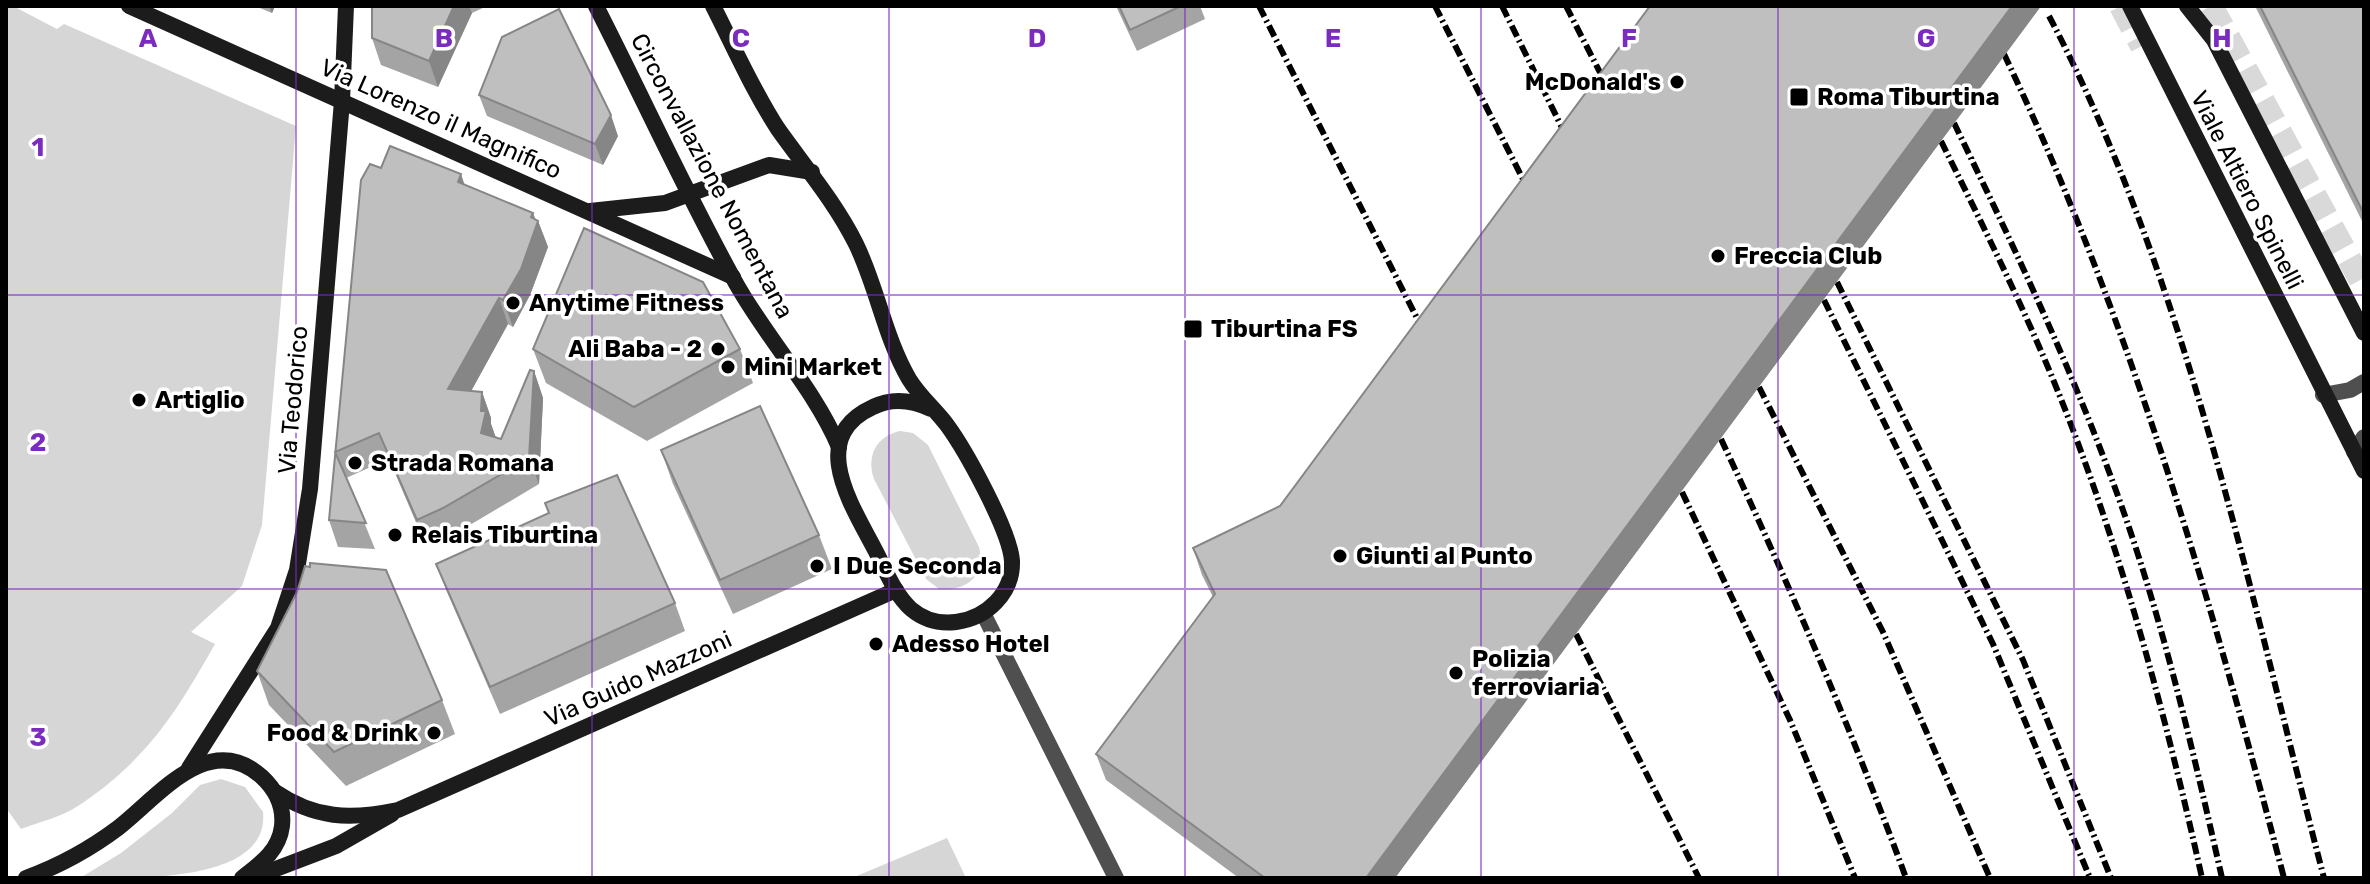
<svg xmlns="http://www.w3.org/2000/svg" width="2370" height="884" viewBox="0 0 2370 884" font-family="Rubik,sans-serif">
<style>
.green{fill:#d6d6d6}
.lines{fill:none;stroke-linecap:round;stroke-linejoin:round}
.highway-tunnel{stroke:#d9d9d9;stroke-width:24;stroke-dasharray:24 12;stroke-linecap:butt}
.street{stroke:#4f4f4f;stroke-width:16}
.secondary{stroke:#1c1c1c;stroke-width:16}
.rail{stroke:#000;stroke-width:6;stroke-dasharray:12 4 2 4;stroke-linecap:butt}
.wall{fill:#a4a4a4}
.shaded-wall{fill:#868686}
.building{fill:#bfbfbf;stroke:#868686;stroke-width:2}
.grid{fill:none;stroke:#7b2cbf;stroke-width:2;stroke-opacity:0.55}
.poi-dot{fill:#000;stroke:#fff;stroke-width:3}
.labels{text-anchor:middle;stroke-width:7;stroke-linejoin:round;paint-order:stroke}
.poi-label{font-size:24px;font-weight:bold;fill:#000;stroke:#fff;text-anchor:start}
.street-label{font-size:24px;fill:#000;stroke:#fff}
.grid-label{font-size:26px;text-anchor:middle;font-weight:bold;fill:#7b2cbf;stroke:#fff;stroke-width:7;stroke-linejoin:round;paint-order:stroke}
</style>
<rect width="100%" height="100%" fill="#fff"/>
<g class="green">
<path d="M6,6H13L57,29L64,24L296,126L262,525L242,586L191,632L215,644C176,713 146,761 78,806C62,817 39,822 21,829L6,808Z"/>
<path d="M900,431L913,433L928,445L979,547C986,576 967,591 939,589L926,579L874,479C866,457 876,436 900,431Z"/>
<path d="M221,779L245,787L263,812C270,884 133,878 80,878L121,853L172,813L200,785Z"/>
<polygon points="947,838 966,878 852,878"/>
</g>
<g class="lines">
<g class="highway-tunnel">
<polyline points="2121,6 2142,46"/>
<polyline points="2211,6 2364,286"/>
</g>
<g class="street">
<polyline points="2323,395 2350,390 2364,382"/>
<polyline points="2354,452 2364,437"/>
<polyline points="983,613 1116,878"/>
</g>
<g class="secondary">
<polyline points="129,6 733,277"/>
<path d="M596,6C642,96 684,189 733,278C764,336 813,386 839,447"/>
<path d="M713,6C734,47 753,91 778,129C805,167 835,202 856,244C877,287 885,338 909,379C920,397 935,409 947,425C966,451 1010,531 1012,561C1013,593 987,618 956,622C940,624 924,620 911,609C894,594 885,568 874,548C851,504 807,437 873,407C893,397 912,400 931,409"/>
<polyline points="2130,6 2364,471"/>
<polyline points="2187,6 2214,40 2364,333"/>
<polyline points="590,211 665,203 769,165 812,172"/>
<polyline points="189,768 278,628 297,570 310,489 342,101 346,6"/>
<path d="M274,791C315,819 350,820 398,810L896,590"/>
<path d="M26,878C59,866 90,849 118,828C158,797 209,729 262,777C276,790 284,807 282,826C279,851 260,864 242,878"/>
<polyline points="252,878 336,846 392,814"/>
</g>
<g class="rail">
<polyline points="1259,6 1428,340"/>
<polyline points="1435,6 1533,199"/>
<polyline points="1502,6 1571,146"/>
<polyline points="1566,6 1610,92"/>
<path d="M2049,16C2187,278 2249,592 2324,878"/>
<path d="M2004,54C2130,318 2210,596 2284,878"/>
<path d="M1954,123C2016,251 2077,379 2124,513C2166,633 2194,755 2222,878"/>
<path d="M1941,141C1986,232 2032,323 2068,417C2126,567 2167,721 2202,878"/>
<polyline points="1837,282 2023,660 2111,878"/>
<polyline points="1824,300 1993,644 2090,878"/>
<polyline points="1759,387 1883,632 1990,878"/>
<path d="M1721,439C1789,584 1851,728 1906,878"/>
<polyline points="1682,492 1790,720 1855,878"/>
<polyline points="1576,634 1699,878"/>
</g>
</g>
<g class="wall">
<polygon points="255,6 275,6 272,13"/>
<polygon points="372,6 487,6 472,13 438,87 381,65 372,38"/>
<polygon points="1116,6 1200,6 1205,19 1137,51"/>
<polygon points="1650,6 2041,6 1395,878 1239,878 1106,780 1096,754 1213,597 1202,575 1193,548 1280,506"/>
<polygon points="2255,6 2364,6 2364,225"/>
<polygon points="479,95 618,136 603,165 487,116"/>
<polygon points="381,168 465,185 533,213 535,219 538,221 548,247 530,295 513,327 508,324 471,391 482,392 491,418 491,424 496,438 501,439 534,371 543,398 539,484 453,535 426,546 389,459 346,478 375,549 338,547 329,520 361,180"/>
<polygon points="533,349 740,349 753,383 647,441 546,383"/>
<polygon points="661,450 819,535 832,569 733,614 673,484"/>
<polygon points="436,564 675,603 685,631 500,714 447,592"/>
<polygon points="257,671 442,700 455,734 346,786 269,705"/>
</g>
<g class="shaded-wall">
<polygon points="269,6 275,6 272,13"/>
<polygon points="454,6 469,6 472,13 438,87 429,61"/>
<polygon points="2012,6 2041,6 1395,878 1366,878"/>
<polygon points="611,115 618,136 603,165 595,144"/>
<polygon points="461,174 470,201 458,182"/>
<polygon points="533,213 537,224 538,221 548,247 530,295 513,327 503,300"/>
<polygon points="499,298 508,324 458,415 448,389"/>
<polygon points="534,371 543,398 539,484 529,458"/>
<polygon points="482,392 491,418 491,424 496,438 481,433 481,411"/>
</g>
<g class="building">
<polygon points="372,6 454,6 429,61 372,38"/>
<polygon points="1119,6 1181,6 1130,30"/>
<polygon points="1650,6 2012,6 1366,878 1265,878 1096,754 1215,594 1193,548 1280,506"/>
<polygon points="2260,6 2364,6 2364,214"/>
<polygon points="559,9 611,115 595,144 479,95 502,37"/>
<polygon points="390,146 461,174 458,182 533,213 531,217 538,221 521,269 503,300 499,298 448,389 482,392 481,411 486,411 481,433 501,439 530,370 534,371 529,458 443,508 417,520 379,433 335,452 366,523 329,520 361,180 370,164 381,168"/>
<polygon points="584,228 703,282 740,349 634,407 533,349"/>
<polygon points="760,406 819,535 720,580 661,450"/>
<polygon points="617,475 675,603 490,687 436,564 549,513 545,503"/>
<polygon points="310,563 386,570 442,700 334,752 257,671 297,592 305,566 310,567"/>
</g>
<path class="grid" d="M296,6V878M592,6V878M889,6V878M1185,6V878M1481,6V878M1778,6V878M2074,6V878M6,295H2364M6,589H2364"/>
<g class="poi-dot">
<circle cx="1677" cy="82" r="8"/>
<rect x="1789" y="87" width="20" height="20" rx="4"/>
<circle cx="1718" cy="256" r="8"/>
<circle cx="513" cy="303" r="8"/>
<rect x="1183" y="319" width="20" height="20" rx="4"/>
<circle cx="718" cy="349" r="8"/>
<circle cx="728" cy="367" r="8"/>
<circle cx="139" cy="400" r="8"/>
<circle cx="355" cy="463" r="8"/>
<circle cx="395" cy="535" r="8"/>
<circle cx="1340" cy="556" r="8"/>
<circle cx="817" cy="566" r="8"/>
<circle cx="876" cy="644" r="8"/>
<circle cx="1456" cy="673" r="8"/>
<circle cx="434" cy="733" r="8"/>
</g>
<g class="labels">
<g class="poi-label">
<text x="1661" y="90" text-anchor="end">McDonald's</text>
<text x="1817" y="105">Roma Tiburtina</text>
<text x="1734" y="264">Freccia Club</text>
<text x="529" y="311">Anytime Fitness</text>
<text x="1211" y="337">Tiburtina FS</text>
<text x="702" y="357" text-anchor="end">Ali Baba - 2</text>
<text x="744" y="375">Mini Market</text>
<text x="155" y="408">Artiglio</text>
<text x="371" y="471">Strada Romana</text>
<text x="411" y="543">Relais Tiburtina</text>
<text x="1356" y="564">Giunti al Punto</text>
<text x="833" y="574">I Due Seconda</text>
<text x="892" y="652">Adesso Hotel</text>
<text x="1472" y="667">Polizia<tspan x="1472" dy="28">ferroviaria</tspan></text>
<text x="418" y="741" text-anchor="end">Food &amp; Drink</text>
</g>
<g class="street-label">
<text transform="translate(441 119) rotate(24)" y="8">Via Lorenzo il Magnifico</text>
<text transform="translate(712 176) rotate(62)" y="8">Circonvallazione Nomentana</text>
<text transform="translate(2247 190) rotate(63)" y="8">Viale Altiero Spinelli</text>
<text transform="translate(293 400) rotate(-85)" y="8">Via Teodorico</text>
<text transform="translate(638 679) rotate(-24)" y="8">Via Guido Mazzoni</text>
</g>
</g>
<g class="grid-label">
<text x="148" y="47">A</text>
<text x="444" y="47">B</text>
<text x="741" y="47">C</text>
<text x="1037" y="47">D</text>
<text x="1333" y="47">E</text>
<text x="1629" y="47">F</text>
<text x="1926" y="47">G</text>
<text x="2222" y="47">H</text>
<text x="38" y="156">1</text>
<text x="38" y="451">2</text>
<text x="38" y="746">3</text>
</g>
<rect width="2370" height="884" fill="none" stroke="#000000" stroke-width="16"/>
</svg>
